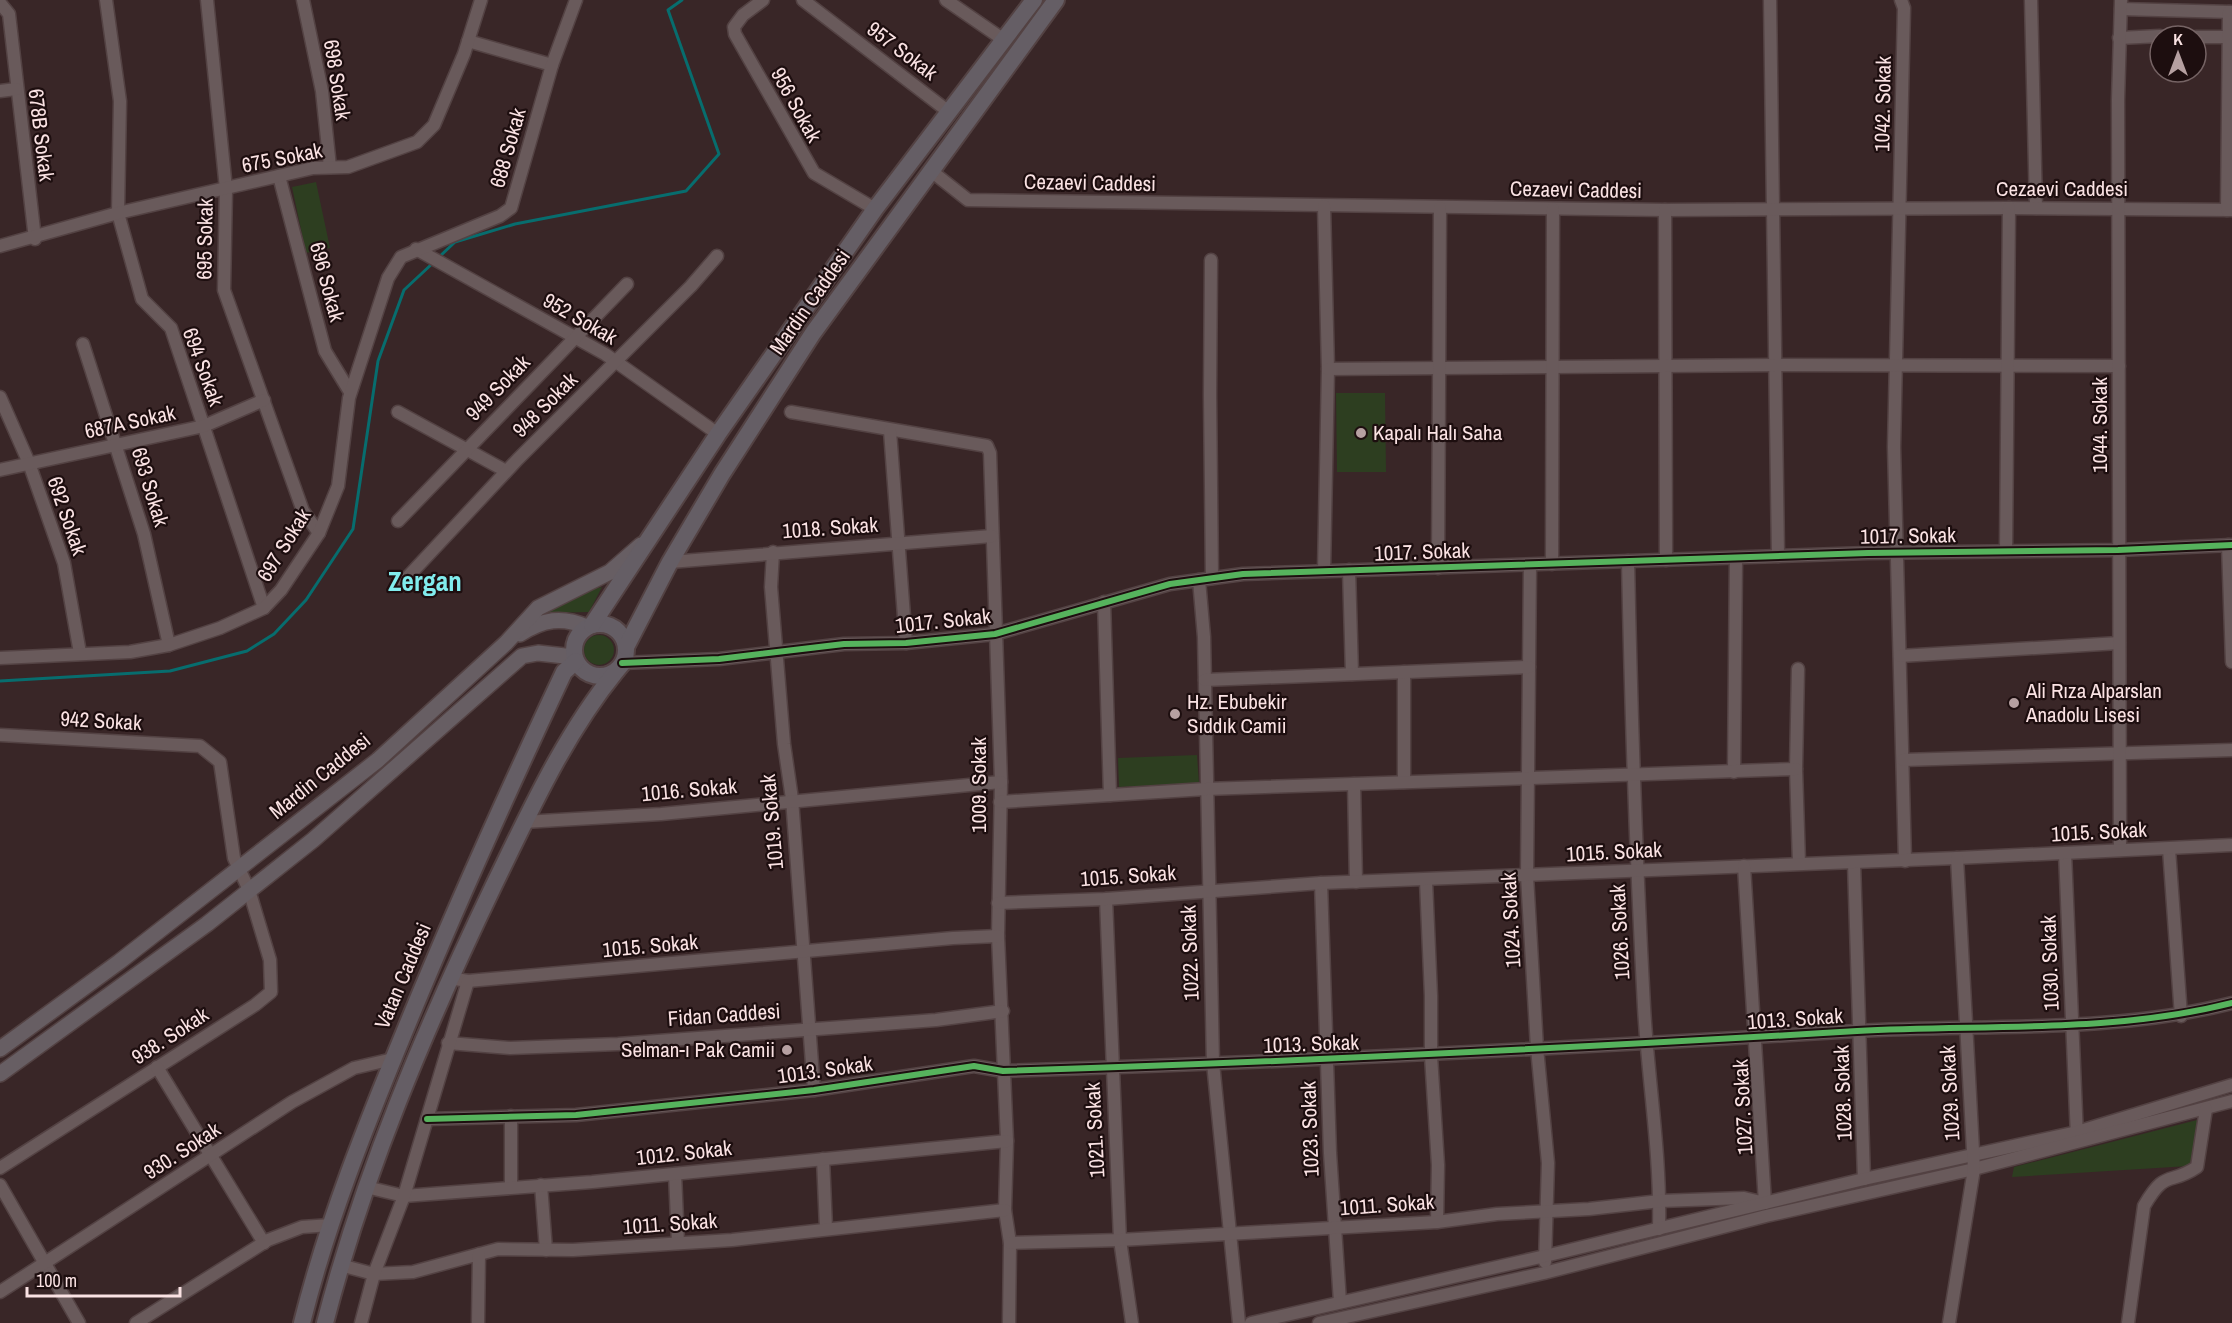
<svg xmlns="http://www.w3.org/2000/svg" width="2232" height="1323" viewBox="0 0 2232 1323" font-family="'Archivo Narrow',sans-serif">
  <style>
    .green { fill: #2d3e20 }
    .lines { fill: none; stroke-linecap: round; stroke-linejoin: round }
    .stream { stroke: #076d6e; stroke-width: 3 }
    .minor-casing { stroke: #534243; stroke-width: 15 }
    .major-casing { stroke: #534243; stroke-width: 18 }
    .highway-casing { stroke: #534243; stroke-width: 20 }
    .minor { stroke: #695a5b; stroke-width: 12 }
    .major { stroke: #675e63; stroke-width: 15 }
    .highway { stroke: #655e65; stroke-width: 16 }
    .cycleway-casing { stroke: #1d0e0f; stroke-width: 10 }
    .cycleway { stroke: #56b35d; stroke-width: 6 }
    .poi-dot { fill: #b6a0a1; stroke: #1d0e0f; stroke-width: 2 }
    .labels { text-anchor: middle; stroke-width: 4.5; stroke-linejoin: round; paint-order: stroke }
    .street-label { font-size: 21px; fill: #fae2e3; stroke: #1d0e0f }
    .poi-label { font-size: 21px; fill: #fae2e3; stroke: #1d0e0f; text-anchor: start }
    .district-label { font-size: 27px; font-weight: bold; fill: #81eced; stroke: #1d0e0f }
  </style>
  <rect width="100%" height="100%" fill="#392627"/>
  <g class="green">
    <polygon points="316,182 330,248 306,253 292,187"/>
    <polygon points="1336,393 1385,393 1386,472 1337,472"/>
    <polygon points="602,587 589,612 546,613 581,592"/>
    <circle cx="599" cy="650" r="15"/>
    <polygon points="1197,755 1199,783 1119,787 1118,758"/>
    <polygon points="2197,1120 2203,1125 2189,1166 2012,1177 2014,1167"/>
  </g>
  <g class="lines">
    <g class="stream">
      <polyline points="439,257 455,242 515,224 686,191 719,154 668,10 682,0"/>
      <polyline points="0,681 170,671 247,651 274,634 306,600 353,529 378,361 404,290 434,262"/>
    </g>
    <defs>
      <g id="minor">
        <polyline points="106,0 120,101 118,213 142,299 171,328 264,608"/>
        <polyline points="207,0 226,189 224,290 303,511 319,533"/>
        <polyline points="303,0 322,91 330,167"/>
        <polyline points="763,0 743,15 734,27 735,34 814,173 875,209"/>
        <polyline points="803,0 949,112"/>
        <polyline points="946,0 1004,40"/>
        <polyline points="1770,0 1778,556"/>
        <polyline points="1901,0 1904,8 1894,447 1905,861"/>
        <polyline points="2031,0 2036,208"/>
        <polyline points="0,3 9,14 35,239"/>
        <polyline points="2121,9 2232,12"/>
        <polyline points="2196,37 2232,37"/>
        <polyline points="2119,38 2160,36"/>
        <polyline points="468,41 552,65"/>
        <polyline points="0,91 16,89"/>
        <polyline points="930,170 968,200 1665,210 2009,208 2232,210"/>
        <polyline points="279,176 325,351 350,392"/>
        <polyline points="1324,206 1328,369 1324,571"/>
        <polyline points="1665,210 1666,560"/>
        <polyline points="2227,210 2229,12"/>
        <polyline points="0,246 118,213 313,168 348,167 417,142 434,125 464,54 481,0"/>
        <polyline points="416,249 605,354 718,434"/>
        <polyline points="1211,260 1210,395 1212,578"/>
        <polyline points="83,344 144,534 169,645"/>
        <polyline points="1328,369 1775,365 2119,366"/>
        <polyline points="0,397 29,463 64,563 80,653"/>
        <polyline points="398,412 506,471"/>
        <polyline points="791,412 987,446 990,453 1001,782 998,936 1007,1141 1005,1210 1010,1243 1009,1323"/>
        <polyline points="890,431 906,643"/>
        <polyline points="0,470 204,426 264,400"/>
        <polyline points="398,521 627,284"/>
        <polyline points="2228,545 2232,662"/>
        <polyline points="2006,551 2009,208"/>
        <polyline points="773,552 771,587 784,744 792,799 814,1090"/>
        <path d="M1628,561C1631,710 1636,858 1644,1007C1648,1080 1661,1155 1659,1229"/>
        <polyline points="670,562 992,536"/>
        <polyline points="1552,564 1553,209"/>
        <polyline points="1530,565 1527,876 1537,1048 1548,1163 1545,1262"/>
        <polyline points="1438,568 1440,208"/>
        <polyline points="1349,570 1352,674"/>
        <polyline points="1199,580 1204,637 1213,1063 1239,1323"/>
        <polyline points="402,583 518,459 691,286 717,256"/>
        <polyline points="1104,602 1110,795"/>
        <polyline points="1900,656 2119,643"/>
        <polyline points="0,658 130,652 169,645 220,628 264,608 281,590 319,533 338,486 349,398 388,278 401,257 500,216 511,208 552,65 576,0"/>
        <polyline points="622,663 719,659 844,644 906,643 995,634 1170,584 1243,574 1868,553 2118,550 2232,545"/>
        <polyline points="1798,669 1796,769 1799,863"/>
        <polyline points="1404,672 1404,782"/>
        <polyline points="1205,680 1529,667"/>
        <polyline points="0,735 200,746 220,762 234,858 249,890 270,960 271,992 255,1005 0,1168"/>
        <polyline points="1903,760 2232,750"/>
        <polyline points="1734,772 1736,558"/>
        <polyline points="1354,784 1356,882"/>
        <polyline points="1000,802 1206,789 1796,769"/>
        <polyline points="524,822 661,814 1001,782"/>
        <polyline points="2169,849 2181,1016"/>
        <polyline points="2120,850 2118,100 2121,0"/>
        <polyline points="2065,853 2077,1137"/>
        <polyline points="1854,863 1864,1179"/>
        <polyline points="1426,881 1431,996 1431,1056 1438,1165 1437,1222"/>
        <polyline points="1321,883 1330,1153 1340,1302"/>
        <polyline points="1106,899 1120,1240 1132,1323"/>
        <polyline points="998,903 1106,899 1321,883 1957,858 2232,845"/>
        <polyline points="449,978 468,981 953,938 998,936"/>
        <polyline points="448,1043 510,1048 618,1044 936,1020 1003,1011"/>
        <polyline points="157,1067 264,1243"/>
        <polyline points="511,1116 511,1187"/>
        <path d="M427,1119L576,1115L814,1090L974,1066L1003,1071C1288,1062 1572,1048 1857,1031C1981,1024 2110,1034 2232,1003"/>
        <polyline points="823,1159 826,1228"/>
        <polyline points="675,1174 678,1243"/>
        <polyline points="0,1185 79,1323"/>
        <polyline points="541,1185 546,1250"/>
        <polyline points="366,1187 404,1196 592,1182 1007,1141"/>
        <polyline points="1010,1243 1120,1240 1437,1222 1497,1214 1589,1209 1660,1201 1744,1198 1765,1203 1744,866"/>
        <polyline points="340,1265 374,1274 413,1272 498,1249 573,1250 732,1240 1005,1210"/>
        <polyline points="0,1292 292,1102 354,1068 393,1059"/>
        <polyline points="136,1323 268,1240 302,1227 331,1225"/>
        <polyline points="361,1323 374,1274 404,1196 468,981"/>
        <polyline points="478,1323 479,1254"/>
        <polyline points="1251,1323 1545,1256 1864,1179 2077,1132 2232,1085"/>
        <polyline points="1319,1323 1544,1273 1766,1216 1974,1169 2232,1101"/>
        <polyline points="1949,1323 1974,1169 1957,858"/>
        <path d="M2128,1323L2144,1206C2166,1168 2169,1186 2197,1167L2206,1109"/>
      </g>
      <g id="major">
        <path d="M520,634C543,619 562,616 587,627"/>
        <polyline points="0,1049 119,962 378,760 506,643 538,608 610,572 641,545"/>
        <polyline points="0,1074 207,924 313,840 522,656 538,653 574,657"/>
      </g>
      <g id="highway">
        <circle cx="600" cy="650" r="26"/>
        <polyline points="592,625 718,434 875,209 1034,0"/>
        <polyline points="626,647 670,562 722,474 813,333 1056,0"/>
        <path d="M302,1323C327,1222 366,1125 406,1028C455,908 509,789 564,672L576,661"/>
        <path d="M325,1323C364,1172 426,1027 493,887C530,811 564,735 617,670"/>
      </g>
    </defs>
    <use href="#minor" class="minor-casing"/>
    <use href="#major" class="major-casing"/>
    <use href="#highway" class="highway-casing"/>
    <use href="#minor" class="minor"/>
    <use href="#major" class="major"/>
    <use href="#highway" class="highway"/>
    <defs>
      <g id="cycleway">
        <polyline points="622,663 719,659 844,644 906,643 995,634 1170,584 1243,574 1868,553 2118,550 2232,545"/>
        <path d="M427,1119L576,1115L814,1090L974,1066L1003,1071C1288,1062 1572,1048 1857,1031C1981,1024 2110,1034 2232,1003"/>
      </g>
    </defs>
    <use href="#cycleway" class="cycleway-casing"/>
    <use href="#cycleway" class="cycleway"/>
  </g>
  <g class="poi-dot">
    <circle cx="1361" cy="433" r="6"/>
    <circle cx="2014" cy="703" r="6"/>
    <circle cx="1175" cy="714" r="6"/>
    <circle cx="787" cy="1050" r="6"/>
  </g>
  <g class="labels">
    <g class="street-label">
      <text transform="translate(902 51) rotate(37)" y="7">957 Sokak</text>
      <text transform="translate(337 80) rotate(81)" y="7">698 Sokak</text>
      <text transform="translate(1883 104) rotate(-89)" y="7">1042. Sokak</text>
      <text transform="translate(796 105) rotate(61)" y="7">956 Sokak</text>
      <text transform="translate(41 135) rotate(83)" y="7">678B Sokak</text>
      <text transform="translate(508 148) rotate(-74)" y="7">688 Sokak</text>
      <text transform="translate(282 158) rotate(-11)" y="7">675 Sokak</text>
      <text transform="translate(1090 183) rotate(1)" y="7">Cezaevi Caddesi</text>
      <text x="2062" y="196">Cezaevi Caddesi</text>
      <text transform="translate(1576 190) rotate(1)" y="7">Cezaevi Caddesi</text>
      <text transform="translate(205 239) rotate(-89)" y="7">695 Sokak</text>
      <text transform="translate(327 282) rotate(75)" y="7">696 Sokak</text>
      <text transform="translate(810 302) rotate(-55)" y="7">Mardin Caddesi</text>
      <text transform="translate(580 319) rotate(30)" y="7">952 Sokak</text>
      <text transform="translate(203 367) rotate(70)" y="7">694 Sokak</text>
      <text transform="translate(498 388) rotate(-46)" y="7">949 Sokak</text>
      <text transform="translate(545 405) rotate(-45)" y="7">948 Sokak</text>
      <text transform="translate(130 422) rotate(-12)" y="7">687A Sokak</text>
      <text transform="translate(2100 425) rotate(-90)" y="7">1044. Sokak</text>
      <text transform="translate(150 487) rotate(73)" y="7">693 Sokak</text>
      <text transform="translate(67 516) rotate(71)" y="7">692 Sokak</text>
      <text transform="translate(830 528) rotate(-4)" y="7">1018. Sokak</text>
      <text transform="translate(1908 536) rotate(-1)" y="7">1017. Sokak</text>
      <text transform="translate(284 545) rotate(-58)" y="7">697 Sokak</text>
      <text transform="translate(1422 552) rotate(-2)" y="7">1017. Sokak</text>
      <text transform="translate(943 621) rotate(-6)" y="7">1017. Sokak</text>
      <text transform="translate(101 721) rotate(3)" y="7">942 Sokak</text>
      <text transform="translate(320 776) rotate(-39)" y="7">Mardin Caddesi</text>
      <text transform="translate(979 785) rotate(-90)" y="7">1009. Sokak</text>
      <text transform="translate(689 790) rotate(-5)" y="7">1016. Sokak</text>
      <text transform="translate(772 822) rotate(-95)" y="7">1019. Sokak</text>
      <text transform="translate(2099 832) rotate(-3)" y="7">1015. Sokak</text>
      <text transform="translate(1614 852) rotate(-3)" y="7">1015. Sokak</text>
      <text transform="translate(1128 876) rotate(-4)" y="7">1015. Sokak</text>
      <text transform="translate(1511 920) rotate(-93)" y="7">1024. Sokak</text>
      <text transform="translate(1620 932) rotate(-93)" y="7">1026. Sokak</text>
      <text transform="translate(650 946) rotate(-5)" y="7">1015. Sokak</text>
      <text transform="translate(1190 953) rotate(-92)" y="7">1022. Sokak</text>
      <text transform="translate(2050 963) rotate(-92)" y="7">1030. Sokak</text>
      <text transform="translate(403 976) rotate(-67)" y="7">Vatan Caddesi</text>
      <text transform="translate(724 1015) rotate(-4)" y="7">Fidan Caddesi</text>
      <text transform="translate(1795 1019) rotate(-4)" y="7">1013. Sokak</text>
      <text transform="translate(170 1036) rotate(-33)" y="7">938. Sokak</text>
      <text transform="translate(1311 1044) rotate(-2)" y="7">1013. Sokak</text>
      <text transform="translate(825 1070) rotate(-8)" y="7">1013. Sokak</text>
      <text transform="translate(1843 1093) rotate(-92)" y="7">1028. Sokak</text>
      <text transform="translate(1950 1093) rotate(-93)" y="7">1029. Sokak</text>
      <text transform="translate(1743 1107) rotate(-93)" y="7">1027. Sokak</text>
      <text transform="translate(1310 1129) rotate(-92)" y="7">1023. Sokak</text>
      <text transform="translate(1095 1130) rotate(-93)" y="7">1021. Sokak</text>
      <text transform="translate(182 1151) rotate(-33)" y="7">930. Sokak</text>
      <text transform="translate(684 1153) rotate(-6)" y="7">1012. Sokak</text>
      <text transform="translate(1387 1205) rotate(-4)" y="7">1011. Sokak</text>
      <text transform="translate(670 1224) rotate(-4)" y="7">1011. Sokak</text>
    </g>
    <g class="poi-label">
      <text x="1373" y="440">Kapalı Halı Saha</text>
      <text x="2026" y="698">Ali Rıza Alparslan<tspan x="2026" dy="24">Anadolu Lisesi</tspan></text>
      <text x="1187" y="709">Hz. Ebubekir<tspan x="1187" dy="24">Sıddık Camii</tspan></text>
      <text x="775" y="1057" text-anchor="end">Selman-ı Pak Camii</text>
    </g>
    <g class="district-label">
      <text x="425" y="591">Zergan</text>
    </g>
  </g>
  <g transform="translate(2178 54)"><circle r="28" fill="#1d0e0f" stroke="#756364" stroke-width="1.5"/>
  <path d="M0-4.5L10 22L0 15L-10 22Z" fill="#b6a0a1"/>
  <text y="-9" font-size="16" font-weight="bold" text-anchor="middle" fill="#fae2e3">K</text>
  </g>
  <path d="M27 1287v9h153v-9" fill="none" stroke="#fae2e3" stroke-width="3"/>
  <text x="36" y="1287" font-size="18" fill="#fae2e3" stroke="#1d0e0f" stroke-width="4.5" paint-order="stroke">100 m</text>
</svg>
